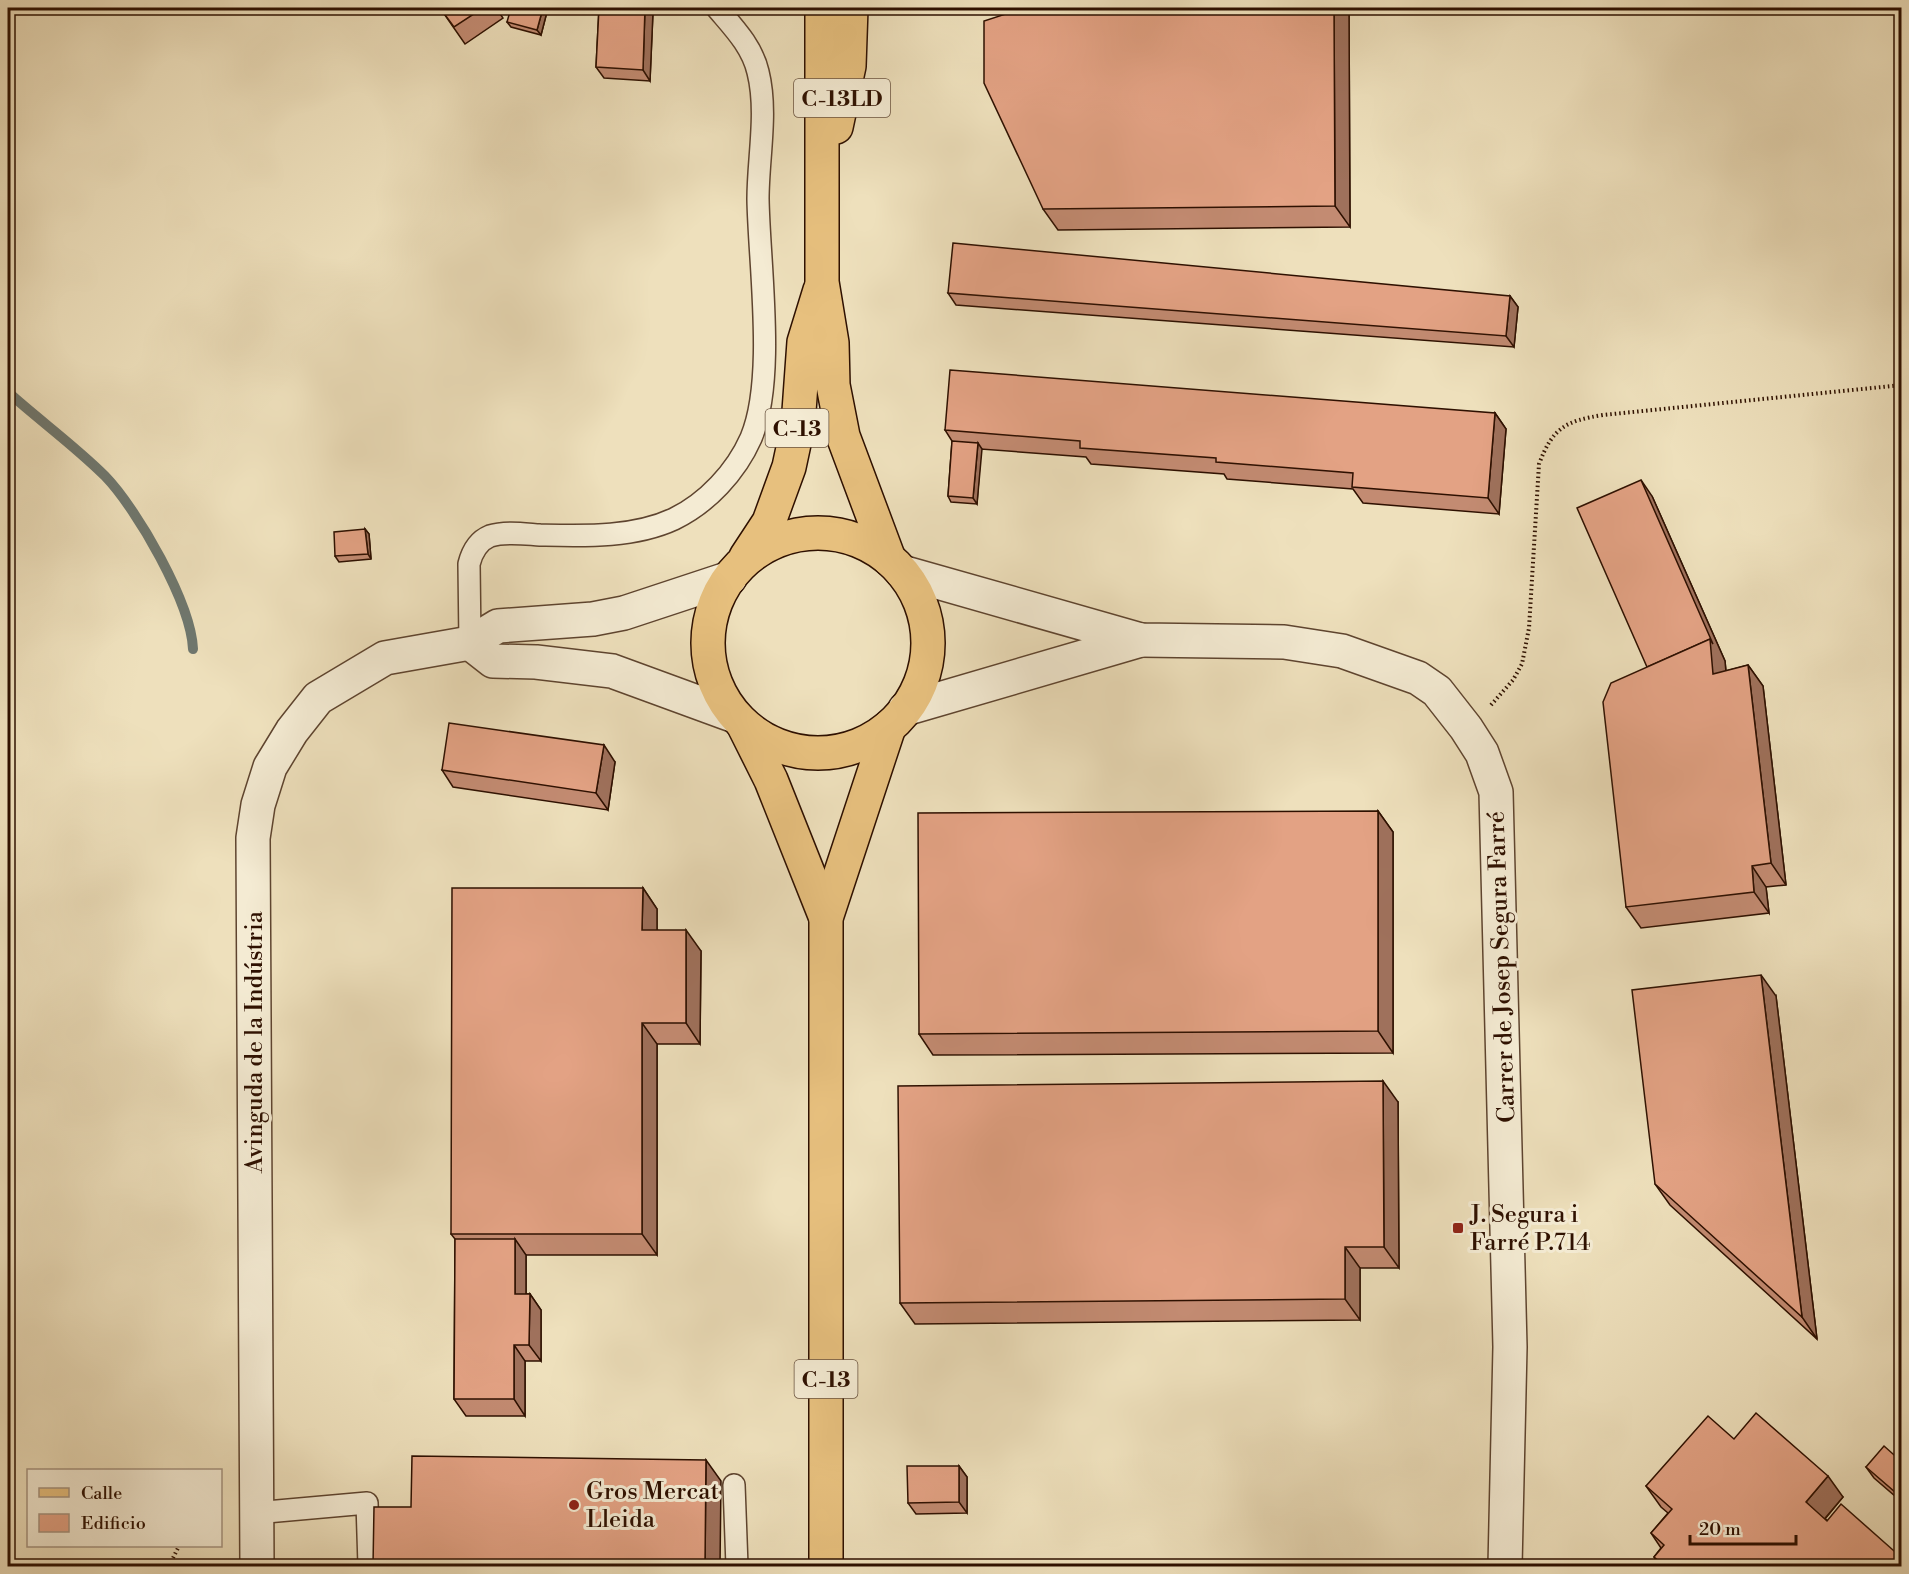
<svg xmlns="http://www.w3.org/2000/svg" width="1909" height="1574" viewBox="0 0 1909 1574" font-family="'Libre Bodoni',serif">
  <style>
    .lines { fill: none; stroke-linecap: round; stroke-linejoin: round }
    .stream { stroke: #6f776e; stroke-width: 10 }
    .lane-casing { stroke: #5e442f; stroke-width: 24 }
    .street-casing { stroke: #5e442f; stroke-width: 36 }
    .primary-casing { stroke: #2e1000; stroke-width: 36 }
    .path { stroke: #2e1000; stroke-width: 4; stroke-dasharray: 1.5 3; stroke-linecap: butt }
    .lane { stroke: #f4ebd3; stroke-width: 21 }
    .street { stroke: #f4ebd3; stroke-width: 33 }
    .primary { stroke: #e7c07e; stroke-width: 33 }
    .wall { fill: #c38b72; stroke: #2e1000; stroke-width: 1.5 }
    .shaded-wall { fill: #9f715c; stroke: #2e1000; stroke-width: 1.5 }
    .building { fill: #e3a284; stroke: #2e1000; stroke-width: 1.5 }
    .poi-dot { fill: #8f2418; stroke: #f4ebd3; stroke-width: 2 }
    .labels { text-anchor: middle; stroke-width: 6; stroke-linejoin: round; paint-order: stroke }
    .shield { fill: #f4ebd3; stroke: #69523f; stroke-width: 1.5 }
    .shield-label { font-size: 22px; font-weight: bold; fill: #2e1000 }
    .street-label { font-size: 24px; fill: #2e1000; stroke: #f4ebd3 }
    .poi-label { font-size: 24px; fill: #2e1000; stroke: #f4ebd3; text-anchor: start }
  </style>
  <rect width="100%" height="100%" fill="#eee0bc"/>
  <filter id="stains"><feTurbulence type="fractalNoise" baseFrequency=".00333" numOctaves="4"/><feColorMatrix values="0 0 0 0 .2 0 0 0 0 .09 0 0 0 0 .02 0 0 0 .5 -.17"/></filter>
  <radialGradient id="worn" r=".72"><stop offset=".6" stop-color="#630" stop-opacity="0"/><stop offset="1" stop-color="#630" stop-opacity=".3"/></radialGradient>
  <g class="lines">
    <path class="stream" d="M8,392C39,420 75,446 105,476C137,509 191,603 193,649"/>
    <defs>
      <g id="lane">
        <path d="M470,643L469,564C472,552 478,541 490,536C505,531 525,534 540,535C584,536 633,538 674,519C707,503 736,472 751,438C776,379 759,264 758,199C758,158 768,112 758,72C752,46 733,27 717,8"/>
        <polyline points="734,1485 737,1566"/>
        <polyline points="255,1513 367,1503 369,1566"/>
      </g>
      <g id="street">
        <polyline points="902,572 1141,640 1284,642 1342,651 1418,678 1437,691 1466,728 1482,753 1496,792 1510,1347 1505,1566"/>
        <polyline points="470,643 493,661 536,662 612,671 735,716"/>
        <polyline points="905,709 1141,640"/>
        <polyline points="257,1566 253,838 258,805 270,767 292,731 318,698 385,658 470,643 498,626 593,619 624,613 730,578"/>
      </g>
      <g id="primary">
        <polyline points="822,8 822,282 832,343 833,385 843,436 889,559"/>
        <polyline points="836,127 849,66 851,8"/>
        <circle cx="818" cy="643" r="110"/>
        <polyline points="746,557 769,522 789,467 798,425 804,342 820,290"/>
        <polyline points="743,724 771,780 826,918"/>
        <polyline points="826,1566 826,918 889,727"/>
      </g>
    </defs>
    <use href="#lane" class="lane-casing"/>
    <use href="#street" class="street-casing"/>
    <use href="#primary" class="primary-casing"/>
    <g class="path">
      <path d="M1491,705L1513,680L1522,664L1529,628L1539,464C1553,427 1566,421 1603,415L1902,385"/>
      <polyline points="169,1566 179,1546"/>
    </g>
    <use href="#lane" class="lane"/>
    <use href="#street" class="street"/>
    <use href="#primary" class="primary"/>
  </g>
  <g class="wall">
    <polygon points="440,8 496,8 503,18 465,44"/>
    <polygon points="548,8 541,35 511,27 507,22"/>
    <polygon points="599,8 650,8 653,12 650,81 604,78 596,67"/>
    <polygon points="1024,8 1349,8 1350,227 1058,230 1043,209"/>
    <polygon points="948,293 1510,296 1518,307 1514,347 956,305"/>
    <polygon points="1495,413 1506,429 1499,514 1363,503 1353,489 1227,479 1224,474 1091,464 1086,457 981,449 977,504 951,502 948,496 952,441 945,430"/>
    <polygon points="1652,496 1725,661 1726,671 1748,665 1763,686 1786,885 1766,887 1769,913 1641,928 1626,907 1647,667"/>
    <polygon points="365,529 369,534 371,559 339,562 335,556"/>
    <polygon points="615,762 608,810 453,787 442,770"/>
    <polygon points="1378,811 1393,832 1393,1053 933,1055 919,1034"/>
    <polygon points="643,888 657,909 657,930 701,951 700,1044 657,1044 657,1255 526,1255 526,1294 530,1294 541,1310 541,1361 525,1361 525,1416 466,1416 454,1399 455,1239 451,1234"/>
    <polygon points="1776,996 1817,1339 1670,1205 1655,1184"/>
    <polygon points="1398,1102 1399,1268 1360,1268 1360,1320 915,1324 900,1303"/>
    <polygon points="1734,1439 1843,1497 1825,1519 1902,1566 1660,1566 1654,1557 1661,1548 1651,1533 1668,1513 1661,1507 1646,1486"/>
    <polygon points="1902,1462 1902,1502 1874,1478 1866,1467"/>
    <polygon points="959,1466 967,1477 967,1513 916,1514 908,1503"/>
  </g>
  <g class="shaded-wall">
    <polygon points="543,8 548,8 541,35 537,30"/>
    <polygon points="645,8 650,8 653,12 650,81 643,70"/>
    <polygon points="1334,8 1349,8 1350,227 1335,206"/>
    <polygon points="1510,296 1518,307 1514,347 1506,336"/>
    <polygon points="1495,413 1506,429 1499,514 1488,498"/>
    <polygon points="978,443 982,449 977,504 973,498"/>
    <polygon points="1641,480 1652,496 1725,661 1728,695 1713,674"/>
    <polygon points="365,529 369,534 371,559 368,554"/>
    <polygon points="1748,665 1763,686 1786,885 1771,863"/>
    <polygon points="604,745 615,762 608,810 596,793"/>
    <polygon points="1378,811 1393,832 1393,1053 1378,1031"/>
    <polygon points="1752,866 1766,887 1769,913 1754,892"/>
    <polygon points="643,888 657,909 657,951 642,930"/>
    <polygon points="686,930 701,951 700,1044 686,1023"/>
    <polygon points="1761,975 1776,996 1817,1339 1802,1317"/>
    <polygon points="642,1023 657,1044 657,1255 642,1234"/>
    <polygon points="1383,1081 1398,1102 1399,1268 1384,1247"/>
    <polygon points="515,1239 526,1255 526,1310 515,1294"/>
    <polygon points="1345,1247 1360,1268 1360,1320 1345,1299"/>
    <polygon points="530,1294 541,1310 541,1361 529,1345"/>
    <polygon points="514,1345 525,1361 525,1416 514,1399"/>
    <polygon points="706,1460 721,1481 720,1566 705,1566"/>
    <polygon points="959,1466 967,1477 967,1513 959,1502"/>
    <polygon points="1828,1476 1843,1497 1821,1523 1806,1502"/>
  </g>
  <g class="building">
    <polygon points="440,8 483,8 454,27"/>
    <polygon points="511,8 543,8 537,30 507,22"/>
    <polygon points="599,8 645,8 643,70 596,67"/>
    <polygon points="1024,8 1334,8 1335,206 1043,209 984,83 984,21"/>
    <polygon points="953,243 1510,296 1506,336 948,293"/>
    <polygon points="950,370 1495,413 1488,498 1352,487 1353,473 1216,462 1216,458 1080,448 1080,441 945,430"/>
    <polygon points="952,441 978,443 973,498 948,496"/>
    <polygon points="1641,480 1713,644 1710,639 1647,667 1577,508"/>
    <polygon points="365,529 368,554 335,556 334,532"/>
    <polygon points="1710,639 1713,674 1748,665 1771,863 1752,866 1754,892 1626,907 1603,702 1611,683"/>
    <polygon points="449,723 604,745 596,793 442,770"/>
    <polygon points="1378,811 1378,1031 919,1034 918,813"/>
    <polygon points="452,888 643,888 642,930 686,930 686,1023 642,1023 642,1234 451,1234"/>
    <polygon points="1761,975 1802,1317 1655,1184 1632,990"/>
    <polygon points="1383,1081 1384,1247 1345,1247 1345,1299 900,1303 898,1086"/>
    <polygon points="455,1239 515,1239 515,1294 530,1294 529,1345 514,1345 514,1399 454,1399"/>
    <polygon points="1756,1413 1828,1476 1806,1502 1827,1521 1841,1504 1902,1558 1902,1566 1665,1566 1654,1557 1664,1545 1651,1533 1672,1509 1646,1486 1708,1416 1734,1439"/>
    <polygon points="1884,1446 1902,1462 1902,1498 1866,1467"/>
    <polygon points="412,1456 706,1460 705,1566 373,1566 374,1507 411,1507"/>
    <polygon points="907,1466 959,1466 959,1502 908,1503"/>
  </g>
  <g class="poi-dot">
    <rect x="1452" y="1222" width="12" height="12" rx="3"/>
    <circle cx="574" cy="1505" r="6"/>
  </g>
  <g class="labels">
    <g class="shield">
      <rect x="794" y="79" width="96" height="38" rx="4.5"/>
      <rect x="765.5" y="409" width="63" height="38" rx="4.5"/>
      <rect x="794.5" y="1360" width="63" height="38" rx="4.5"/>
    </g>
    <g class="shield-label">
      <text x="842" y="106">C-13LD</text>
      <text x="797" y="436">C-13</text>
      <text x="826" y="1387">C-13</text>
    </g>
    <g class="street-label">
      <text transform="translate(1501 967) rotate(-92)" y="8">Carrer de Josep Segura Farré</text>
      <text transform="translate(254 1042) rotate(-90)" y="8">Avinguda de la Indústria</text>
    </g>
    <g class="poi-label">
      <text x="1470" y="1222">J. Segura i<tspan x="1470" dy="28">Farré P.714</tspan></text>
      <text x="586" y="1499">Gros Mercat<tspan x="586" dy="28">Lleida</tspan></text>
    </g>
  </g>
  <rect width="1909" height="1574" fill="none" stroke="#eee0bc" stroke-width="30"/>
  <rect x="9" y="9" width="1891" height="1556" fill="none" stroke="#2e1000" stroke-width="3"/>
  <rect x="15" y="15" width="1879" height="1544" fill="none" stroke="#2e1000" stroke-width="1.5"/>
  <rect x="27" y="1469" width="195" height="78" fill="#f4ebd3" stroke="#a5937f" stroke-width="1.5"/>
  <rect x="39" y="1488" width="30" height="9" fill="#e7c07e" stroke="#a5937f" stroke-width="1.5"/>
  <text x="81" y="1499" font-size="18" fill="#2e1000">Calle</text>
  <rect x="39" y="1514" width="30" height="18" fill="#e3a284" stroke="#a5937f" stroke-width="1.5"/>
  <text x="81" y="1529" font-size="18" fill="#2e1000">Edificio</text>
  <path d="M1690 1535v9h106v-9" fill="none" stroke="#2e1000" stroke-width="3"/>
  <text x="1699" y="1535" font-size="18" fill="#2e1000" stroke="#f4ebd3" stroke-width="4.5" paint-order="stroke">20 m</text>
  <rect width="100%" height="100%" filter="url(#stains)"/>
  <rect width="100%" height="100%" fill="url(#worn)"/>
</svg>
